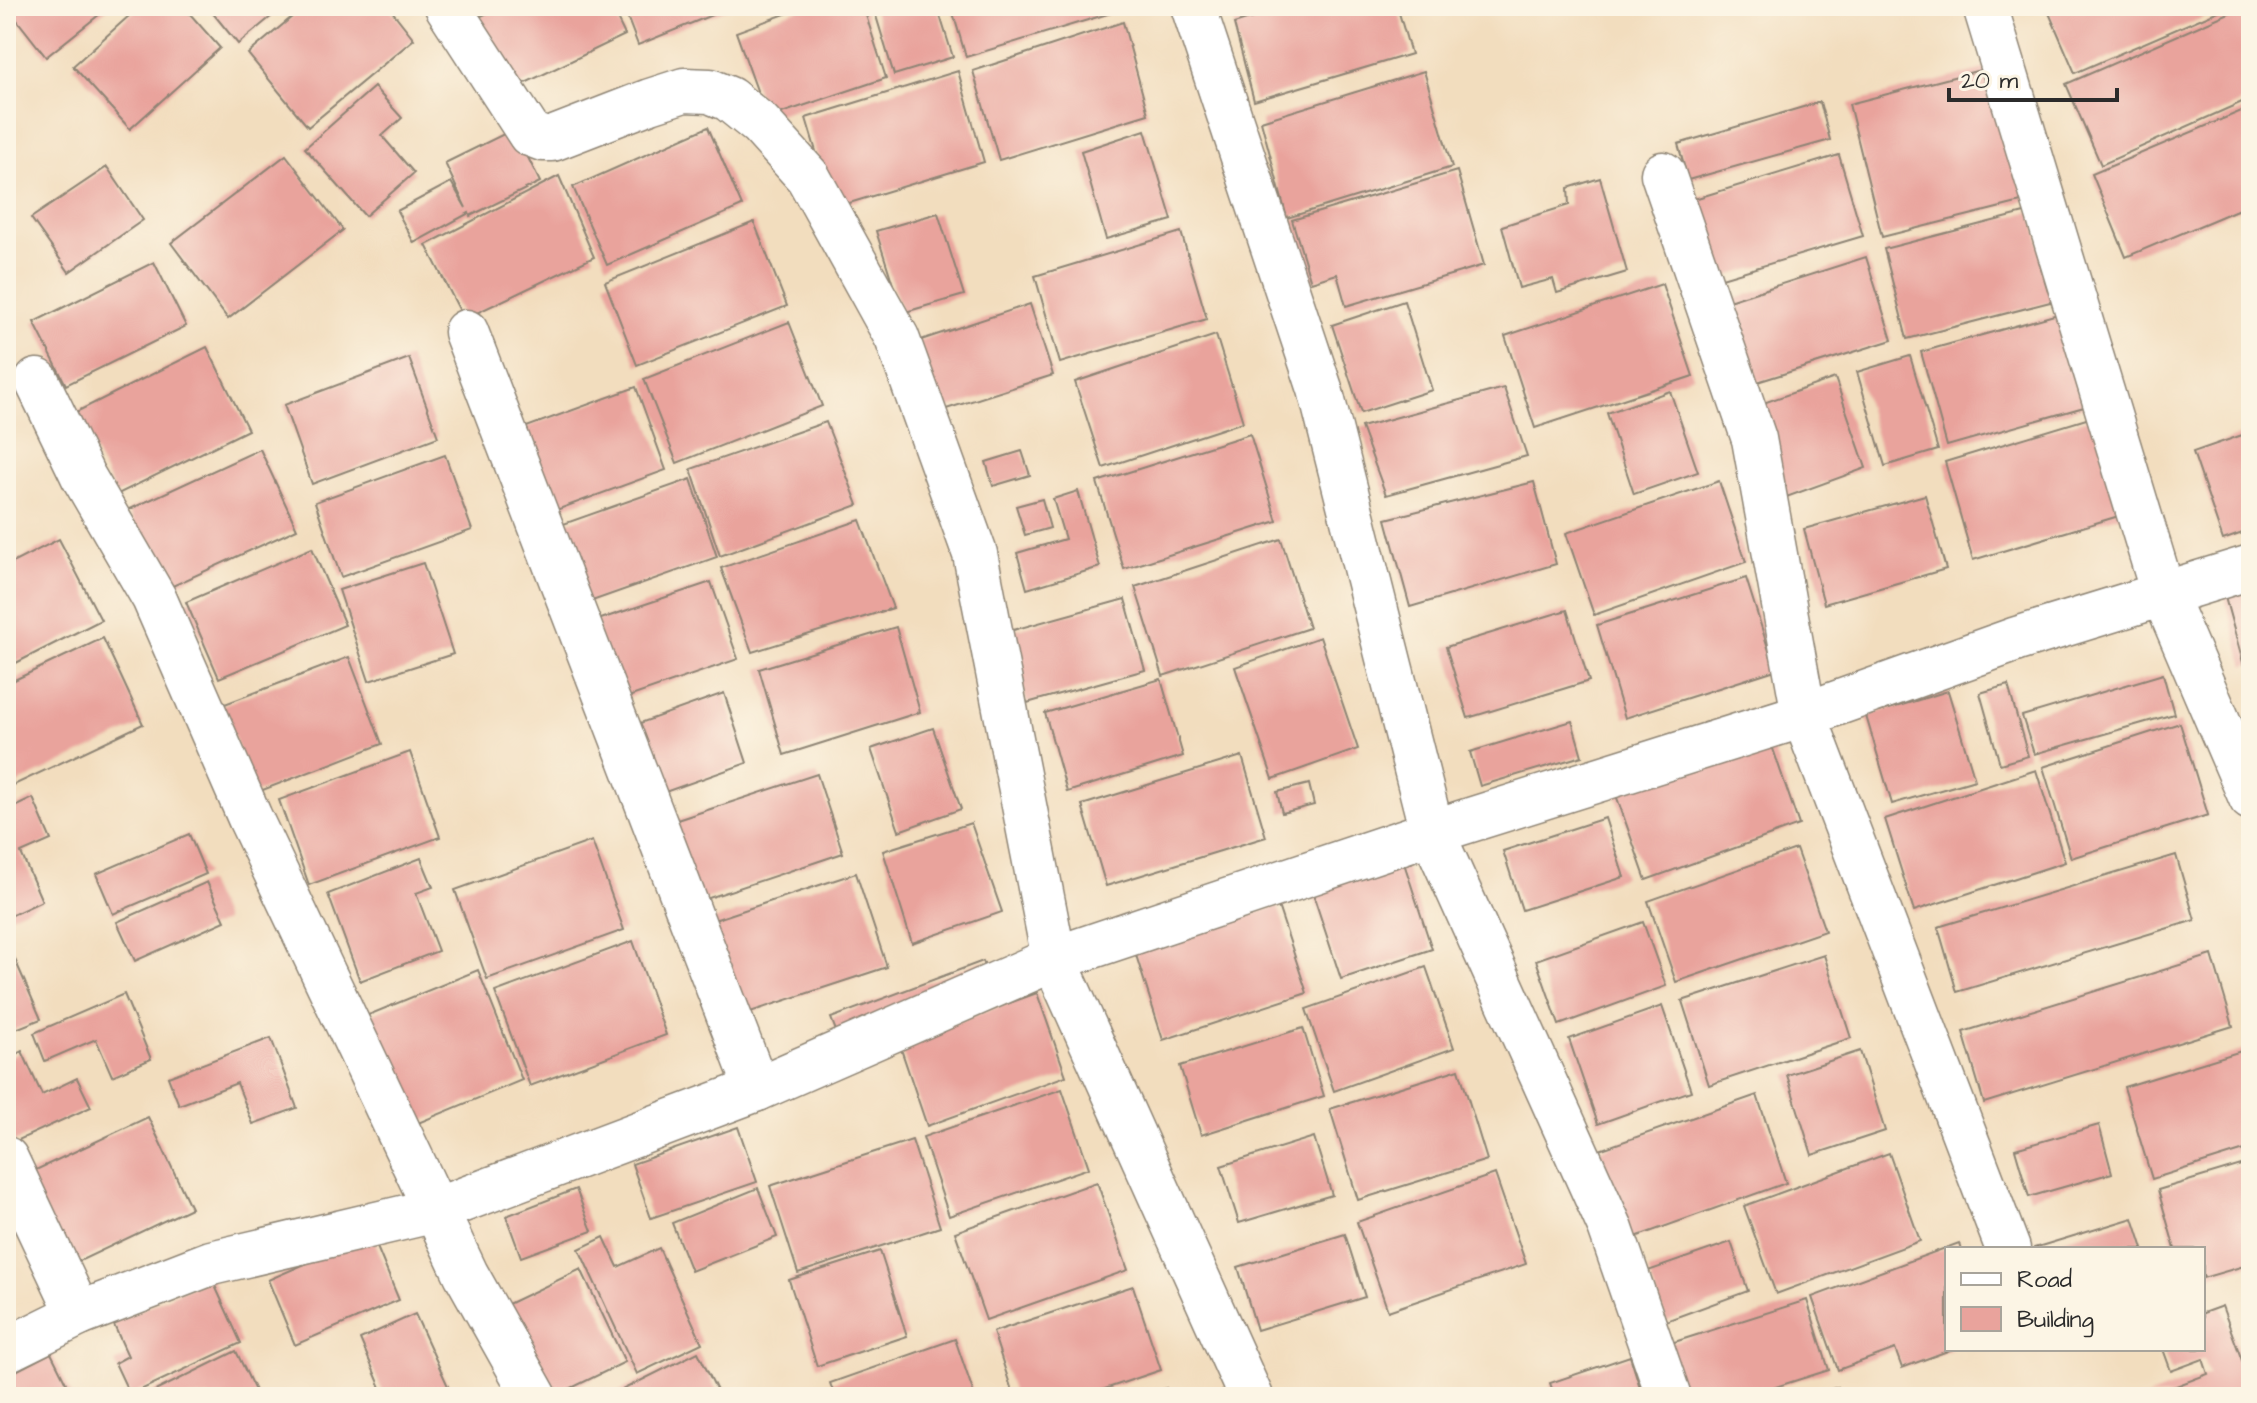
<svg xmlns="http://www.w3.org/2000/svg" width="2257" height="1403" viewBox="0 0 2257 1403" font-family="'Architects Daughter',sans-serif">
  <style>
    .building { fill: #e9a39c }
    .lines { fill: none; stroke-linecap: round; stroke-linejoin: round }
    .street-casing { stroke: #8e8474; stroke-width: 47 }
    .street { stroke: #fff; stroke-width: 44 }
  </style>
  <rect width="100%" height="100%" fill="#fcf5e5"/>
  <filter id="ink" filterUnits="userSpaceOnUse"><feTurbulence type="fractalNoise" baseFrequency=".0125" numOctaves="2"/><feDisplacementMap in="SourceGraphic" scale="16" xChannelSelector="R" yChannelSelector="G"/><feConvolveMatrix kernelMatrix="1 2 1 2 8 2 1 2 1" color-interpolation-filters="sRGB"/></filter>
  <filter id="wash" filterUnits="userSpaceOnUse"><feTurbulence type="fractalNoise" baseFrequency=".006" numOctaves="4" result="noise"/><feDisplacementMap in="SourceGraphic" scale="32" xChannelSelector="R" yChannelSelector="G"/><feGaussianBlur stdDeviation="1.8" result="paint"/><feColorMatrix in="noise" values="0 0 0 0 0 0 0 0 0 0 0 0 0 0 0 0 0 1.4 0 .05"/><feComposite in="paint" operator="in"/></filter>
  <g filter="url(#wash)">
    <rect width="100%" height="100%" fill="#f2ddbe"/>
    <g id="blocks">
      <g class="building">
        <polygon points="6,6 110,6 46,57"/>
        <polygon points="140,6 183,6 220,48 130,129 73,66"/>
        <polygon points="207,6 284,6 238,44"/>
        <polygon points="305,6 388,6 414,39 308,127 248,54"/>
        <polygon points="502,6 611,6 625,35 513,89 479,17"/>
        <polygon points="623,6 734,6 638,45"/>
        <polygon points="807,6 863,6 886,78 767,118 736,32"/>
        <polygon points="873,6 937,6 953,57 894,75"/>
        <polygon points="951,6 1123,6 1124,9 966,57"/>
        <polygon points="1289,6 1397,6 1411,54 1254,101 1234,24"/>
        <polygon points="2046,6 2230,6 2075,73"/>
        <polygon points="2245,6 2251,6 2251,98 2101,165 2066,84"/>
        <polygon points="1123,22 1148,114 999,160 973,71"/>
        <polygon points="1992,67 2025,201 1882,237 1849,104"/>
        <polygon points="958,71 984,162 833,208 806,118"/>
        <polygon points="1424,71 1452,167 1287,218 1261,121"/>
        <polygon points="374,87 402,118 382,136 414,173 365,216 305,148"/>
        <polygon points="1820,102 1830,140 1688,180 1678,144"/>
        <polygon points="2251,107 2251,204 2126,257 2092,174"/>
        <polygon points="708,127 742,206 607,265 573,187"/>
        <polygon points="514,129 540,182 470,216 469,213 414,243 397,211 451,182 466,208 445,163"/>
        <polygon points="1145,130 1172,220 1106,239 1081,151"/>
        <polygon points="286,155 343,230 228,319 171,243"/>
        <polygon points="1839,155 1863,236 1705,283 1681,203"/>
        <polygon points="107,167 143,220 69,272 31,218"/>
        <polygon points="1457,171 1484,265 1346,306 1337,274 1311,282 1292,220"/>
        <polygon points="559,176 594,257 464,319 426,245"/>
        <polygon points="1600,178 1627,272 1557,293 1553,279 1519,288 1502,226 1569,205 1568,188"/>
        <polygon points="2032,211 2054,301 1907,339 1884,249"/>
        <polygon points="938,213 964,295 902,313 876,231"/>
        <polygon points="754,222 787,306 637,365 605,282"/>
        <polygon points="1181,232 1207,319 1060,363 1035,276"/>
        <polygon points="1866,257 1892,340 1738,388 1713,306"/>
        <polygon points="154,262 186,326 66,385 34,322"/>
        <polygon points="1662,284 1693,376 1535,428 1505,336"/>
        <polygon points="1404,301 1432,390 1361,413 1332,325"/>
        <polygon points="1030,304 1053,375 940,411 918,341"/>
        <polygon points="2058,314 2084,407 1947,446 1921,352"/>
        <polygon points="789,322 822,406 677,463 644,379"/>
        <polygon points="1216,335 1243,422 1103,468 1075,382"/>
        <polygon points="207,347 248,430 116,495 76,412"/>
        <polygon points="1910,356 1938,450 1885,466 1857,372"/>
        <polygon points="409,358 438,437 312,484 284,405"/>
        <polygon points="1835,378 1866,468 1781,499 1749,408"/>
        <polygon points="636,387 666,470 540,516 510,433"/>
        <polygon points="1504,388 1527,456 1386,495 1361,427"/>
        <polygon points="1670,391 1698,472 1634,494 1607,413"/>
        <polygon points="2093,417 2122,515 1973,560 1945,462"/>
        <polygon points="826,422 858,505 720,556 691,469"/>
        <polygon points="2251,432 2251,530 2223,540 2193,452"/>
        <polygon points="1250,434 1277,521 1124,569 1097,482"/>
        <polygon points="260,449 297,529 164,590 128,510"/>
        <polygon points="1022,451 1030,475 993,486 986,462"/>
        <polygon points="445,455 472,530 341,577 315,502"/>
        <polygon points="691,479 717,557 578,606 552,528"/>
        <polygon points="1719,481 1746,562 1594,615 1566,533"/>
        <polygon points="1534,482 1556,564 1410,607 1386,519"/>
        <polygon points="1078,491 1100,567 1027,589 1017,553 1065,539 1053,499"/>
        <polygon points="1925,495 1946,569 1824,604 1804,529"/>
        <polygon points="1042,499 1050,528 1025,535 1016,506"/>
        <polygon points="860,520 893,608 752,652 721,568"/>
        <polygon points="59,539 101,620 6,668 6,566"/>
        <polygon points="1281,539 1309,628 1163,676 1135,587"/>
        <polygon points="312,548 345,625 219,678 186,602"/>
        <polygon points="423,563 453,654 369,681 339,590"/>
        <polygon points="1746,578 1775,670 1625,718 1597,625"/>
        <polygon points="711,582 738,659 617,701 595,621"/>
        <polygon points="2251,582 2251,664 2244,666 2223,590"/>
        <polygon points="1125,599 1145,670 1027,703 1006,632"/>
        <polygon points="1567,610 1589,681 1468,718 1446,647"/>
        <polygon points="896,627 920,712 784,755 759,669"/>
        <polygon points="1320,637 1358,749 1273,779 1235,667"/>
        <polygon points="103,638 143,724 14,785 6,769 6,684"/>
        <polygon points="349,657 382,744 255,793 222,705"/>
        <polygon points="2163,674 2174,714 2034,754 2022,716"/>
        <polygon points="1161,679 1183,756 1067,792 1045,713"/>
        <polygon points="2008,685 2028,756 2000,764 1980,693"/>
        <polygon points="1948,691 1975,780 1892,804 1866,716"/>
        <polygon points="724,693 747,763 651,797 626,728"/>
        <polygon points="1572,721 1582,756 1480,786 1470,752"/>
        <polygon points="2180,723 2208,815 2071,858 2043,767"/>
        <polygon points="933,728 961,809 899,831 871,749"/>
        <polygon points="1769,737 1799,825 1646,880 1615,792"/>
        <polygon points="410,752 440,837 309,885 279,800"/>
        <polygon points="1242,756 1266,837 1106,886 1082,805"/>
        <polygon points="2036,770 2065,862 1914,911 1885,819"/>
        <polygon points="817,774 843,853 694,903 668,823"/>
        <polygon points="1309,784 1314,805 1282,813 1277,792"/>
        <polygon points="33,798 51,840 21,853 42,901 6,918 6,811"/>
        <polygon points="1605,818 1624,877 1522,910 1503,851"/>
        <polygon points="971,823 1002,912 912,943 883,851"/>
        <polygon points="189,834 206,874 113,914 96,874"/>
        <polygon points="592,841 624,930 487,979 455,890"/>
        <polygon points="1796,849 1825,931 1676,982 1648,901"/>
        <polygon points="2176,855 2195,920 1957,992 1938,927"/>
        <polygon points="421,858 433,887 416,893 438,951 360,981 328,894"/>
        <polygon points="1403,860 1432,949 1341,979 1312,891"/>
        <polygon points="856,873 887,967 738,1016 708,922"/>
        <polygon points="207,882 225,921 135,961 117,922"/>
        <polygon points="1278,906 1307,993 1163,1040 1135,952"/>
        <polygon points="1643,922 1666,986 1559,1025 1536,960"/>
        <polygon points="6,939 41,1019 6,1033"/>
        <polygon points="633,941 666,1035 530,1086 495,992"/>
        <polygon points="1824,955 1851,1038 1709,1085 1682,1001"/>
        <polygon points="2212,955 2233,1026 1984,1103 1963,1032"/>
        <polygon points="983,961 992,984 840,1041 831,1018"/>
        <polygon points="1426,967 1454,1048 1334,1091 1306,1009"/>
        <polygon points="478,970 522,1080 406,1128 361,1018"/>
        <polygon points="1037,993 1066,1076 927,1126 899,1043"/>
        <polygon points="124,994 151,1059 112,1076 96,1039 45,1061 34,1033"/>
        <polygon points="1662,1006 1691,1091 1598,1124 1569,1039"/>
        <polygon points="1303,1028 1324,1096 1201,1135 1180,1066"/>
        <polygon points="271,1038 297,1108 253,1124 237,1083 179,1105 168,1077"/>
        <polygon points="2251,1048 2251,1148 2152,1179 2124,1087"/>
        <polygon points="22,1051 42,1095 77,1078 91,1107 12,1143 6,1129 6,1059"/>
        <polygon points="1860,1051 1885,1131 1812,1155 1787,1075"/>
        <polygon points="1459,1069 1487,1160 1358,1200 1330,1109"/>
        <polygon points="1062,1089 1089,1168 949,1216 923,1137"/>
        <polygon points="1757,1095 1786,1183 1630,1239 1599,1150"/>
        <polygon points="148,1117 191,1208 65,1268 23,1176"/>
        <polygon points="2099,1125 2112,1173 2029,1197 2015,1149"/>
        <polygon points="738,1127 757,1182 651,1218 632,1164"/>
        <polygon points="1314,1137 1332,1195 1239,1223 1221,1166"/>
        <polygon points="912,1140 940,1227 798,1273 770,1186"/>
        <polygon points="1889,1153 1920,1241 1776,1294 1744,1206"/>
        <polygon points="2251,1162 2251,1264 2203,1278 2203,1249 2175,1249 2158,1190"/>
        <polygon points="1495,1174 1526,1264 1388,1311 1357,1222"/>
        <polygon points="1097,1182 1128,1270 986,1320 955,1232"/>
        <polygon points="758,1188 777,1237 691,1271 672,1223"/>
        <polygon points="576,1189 592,1231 521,1257 506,1216"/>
        <polygon points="2133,1218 2143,1249 2034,1249 2034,1248"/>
        <polygon points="1345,1234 1365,1297 1257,1330 1238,1267"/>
        <polygon points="372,1235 399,1300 295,1345 268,1280"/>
        <polygon points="604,1237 618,1267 659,1248 702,1343 637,1374 579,1249"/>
        <polygon points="1731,1242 1748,1291 1666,1321 1648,1271"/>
        <polygon points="1959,1243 1961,1249 1947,1249 1947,1349 1953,1349 1902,1368 1895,1349 1838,1370 1812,1297"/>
        <polygon points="880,1251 907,1336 817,1366 789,1280"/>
        <polygon points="581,1269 625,1362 553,1397 508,1304"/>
        <polygon points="211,1277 241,1343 130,1395 115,1363 128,1356 113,1323"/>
        <polygon points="1133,1286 1161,1370 1081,1397 1014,1397 993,1332"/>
        <polygon points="1807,1300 1829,1370 1744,1397 1681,1397 1665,1345"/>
        <polygon points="2222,1306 2243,1363 2251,1361 2251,1397 2147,1397 2208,1374 2203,1359 2171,1371 2163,1349 2203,1349 2203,1313"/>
        <polygon points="415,1314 453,1397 385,1397 360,1339"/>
        <polygon points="955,1339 975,1397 835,1397 830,1383"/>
        <polygon points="236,1351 258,1397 143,1397"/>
        <polygon points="698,1352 720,1397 608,1397"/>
        <polygon points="51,1353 73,1397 6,1397 6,1376"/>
        <polygon points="1630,1356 1643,1397 1555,1397 1550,1383"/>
        <polygon points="1838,1387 1841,1397 1807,1397 1807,1396"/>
        <polygon points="1166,1388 1169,1397 1141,1397"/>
      </g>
    </g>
  </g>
  <g filter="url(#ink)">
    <use href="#blocks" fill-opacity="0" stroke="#8e8474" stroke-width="2"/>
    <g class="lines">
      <defs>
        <g id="street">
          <polyline points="447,6 530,134 543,139 552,139 650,101 684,90 710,91 729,99 760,124 808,177 897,338 975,554 1054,959 1251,1397"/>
          <polyline points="1193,6 1320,389 1432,832 1610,1227 1669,1397"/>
          <polyline points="1985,6 2163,593 2251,798"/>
          <polyline points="1663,174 1754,439 1804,715 2008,1249"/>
          <polyline points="466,332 757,1089"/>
          <polyline points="37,381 83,476 154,598 250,818 466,1274 535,1397"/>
          <polyline points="6,1159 79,1314"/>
          <polyline points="6,1350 79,1314 211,1263 436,1210 757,1089 1054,959 1432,832 1804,715 2017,639 2251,567"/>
        </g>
      </defs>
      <use href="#street" class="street-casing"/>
      <use href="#street" class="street"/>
    </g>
  </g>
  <rect width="2257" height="1403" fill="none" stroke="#fcf5e5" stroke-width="32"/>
  <rect x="1945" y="1247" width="260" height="104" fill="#fcf5e5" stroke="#a8a49b" stroke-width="2"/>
  <rect x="1961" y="1273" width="40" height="12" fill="#ffffff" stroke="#a8a49b" stroke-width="2"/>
  <text x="2017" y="1287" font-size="24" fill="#2b2b2b">Road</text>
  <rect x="1961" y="1307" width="40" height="24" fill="#e9a39c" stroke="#a8a49b" stroke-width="2"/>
  <text x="2017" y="1327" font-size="24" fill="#2b2b2b">Building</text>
  <path d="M1949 88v12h168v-12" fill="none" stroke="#2b2b2b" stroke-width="4"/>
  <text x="1961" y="88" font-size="24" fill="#2b2b2b" stroke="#fcf5e5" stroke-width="6" paint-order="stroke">20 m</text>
</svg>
